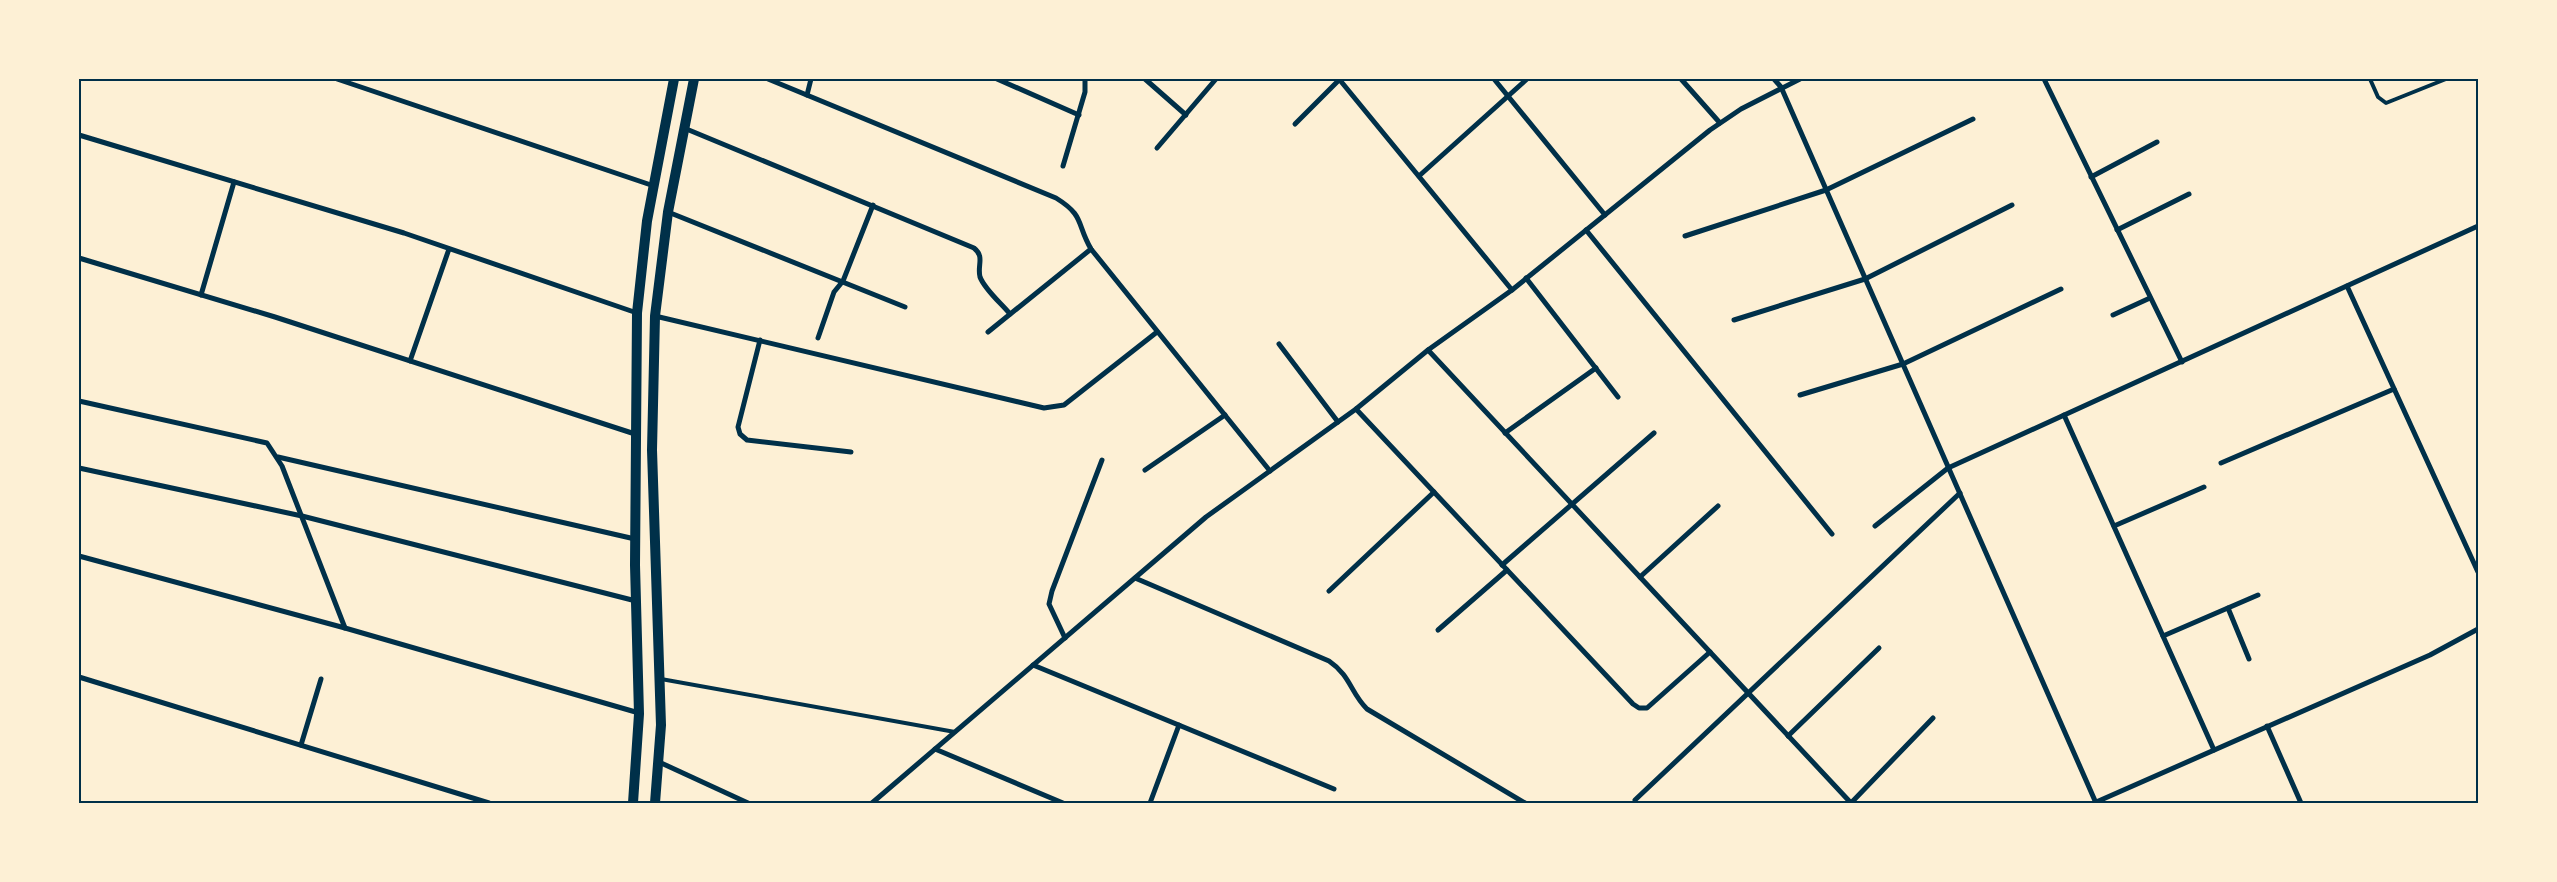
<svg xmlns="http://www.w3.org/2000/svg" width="2557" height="882" viewBox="0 0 2557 882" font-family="Montserrat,sans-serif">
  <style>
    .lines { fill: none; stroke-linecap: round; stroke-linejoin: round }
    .service { stroke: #003049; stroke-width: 4 }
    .minor { stroke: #003049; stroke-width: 5 }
    .secondary { stroke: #003049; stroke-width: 10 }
    .neatline { fill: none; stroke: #003049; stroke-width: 2 }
  </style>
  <rect width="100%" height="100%" fill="#fdf0d5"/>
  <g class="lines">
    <g class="service">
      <polyline points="2370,79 2378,97 2386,103 2446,79"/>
      <polyline points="661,679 955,732"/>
    </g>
    <g class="minor">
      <polyline points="337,79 654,186"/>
      <path d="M768,79L1056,198C1085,216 1076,223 1091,249L1270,471"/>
      <polyline points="997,79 1079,115"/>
      <polyline points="1145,79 1186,115"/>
      <polyline points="1339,79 1512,290"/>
      <polyline points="1494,79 1605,215"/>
      <polyline points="1681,79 1720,123"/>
      <polyline points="1774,79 1781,87 2096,803"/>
      <polyline points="2044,79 2182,362"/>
      <polyline points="807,95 811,79"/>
      <polyline points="1295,124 1340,79"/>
      <path d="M684,128L974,248C985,257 977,265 980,277C985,290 1001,303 1010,314"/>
      <polyline points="79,135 404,233 637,313"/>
      <polyline points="1157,148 1216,79"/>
      <polyline points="1063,166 1085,92 1085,79"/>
      <polyline points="1419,176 1527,79"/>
      <polyline points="2091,177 2157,142"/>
      <polyline points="668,212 905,307"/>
      <polyline points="1586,230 1832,534"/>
      <polyline points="2117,230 2189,194"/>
      <polyline points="1685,236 1826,190 1973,119"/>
      <polyline points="79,258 275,317 635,434"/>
      <polyline points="1526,278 1618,397"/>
      <polyline points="2347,286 2478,572"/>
      <polyline points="201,295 234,182"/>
      <polyline points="2113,315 2150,298"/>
      <polyline points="655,316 1044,408 1064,405 1157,332"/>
      <polyline points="1734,320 1865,279 2012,205"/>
      <polyline points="988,332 1091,249"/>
      <polyline points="818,338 834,292 843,281 873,205"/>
      <polyline points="760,340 738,427 740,434 747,440 851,452"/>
      <polyline points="1279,344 1338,422"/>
      <polyline points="1428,350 1851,803"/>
      <polyline points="410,361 449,249"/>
      <polyline points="1800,395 1903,364 2061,289"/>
      <polyline points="79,401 267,443 282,466 345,628"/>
      <polyline points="1356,409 1633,704 1639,708 1647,708 1710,652"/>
      <polyline points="2064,415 2214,750"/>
      <polyline points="1505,433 1596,368"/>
      <polyline points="278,457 635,539"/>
      <polyline points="2221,463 2394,389"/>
      <polyline points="79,468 302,516 636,601"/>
      <polyline points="1145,470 1225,415"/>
      <polyline points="1875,526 1948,468 2478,226"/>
      <polyline points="2114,526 2204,487"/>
      <polyline points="79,556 345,628 639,713"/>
      <polyline points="1502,565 1654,433"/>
      <polyline points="1640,577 1718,506"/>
      <path d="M1135,578L1329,661C1351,676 1350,692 1367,709L1525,803"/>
      <polyline points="1329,591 1434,492"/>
      <polyline points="2228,608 2249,659"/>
      <polyline points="1438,630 1507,570"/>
      <polyline points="2163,636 2258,595"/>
      <polyline points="1065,638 1049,604 1052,591 1102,460"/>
      <polyline points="1033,665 1334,789"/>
      <polyline points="79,677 489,803"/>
      <polyline points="2267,726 2301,803"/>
      <polyline points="1788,736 1879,648"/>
      <polyline points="301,745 321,679"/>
      <polyline points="935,749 1063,803"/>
      <polyline points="659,762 748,803"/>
      <polyline points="1635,800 1960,493"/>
      <polyline points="872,803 1206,517 1356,409 1428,350 1512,290 1710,130 1741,109 1800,79"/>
      <polyline points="1150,803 1179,725"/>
      <polyline points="1851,803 1933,718"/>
      <polyline points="2094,803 2430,655 2478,629"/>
    </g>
    <g class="secondary">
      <polyline points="633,803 639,714 635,565 637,313 647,221 674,79"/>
      <polyline points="655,803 661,725 652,450 655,316 668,212 694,79"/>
    </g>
  </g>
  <rect width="2557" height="882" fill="none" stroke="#fdf0d5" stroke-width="160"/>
  <rect x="80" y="80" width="2397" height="722" class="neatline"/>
</svg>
